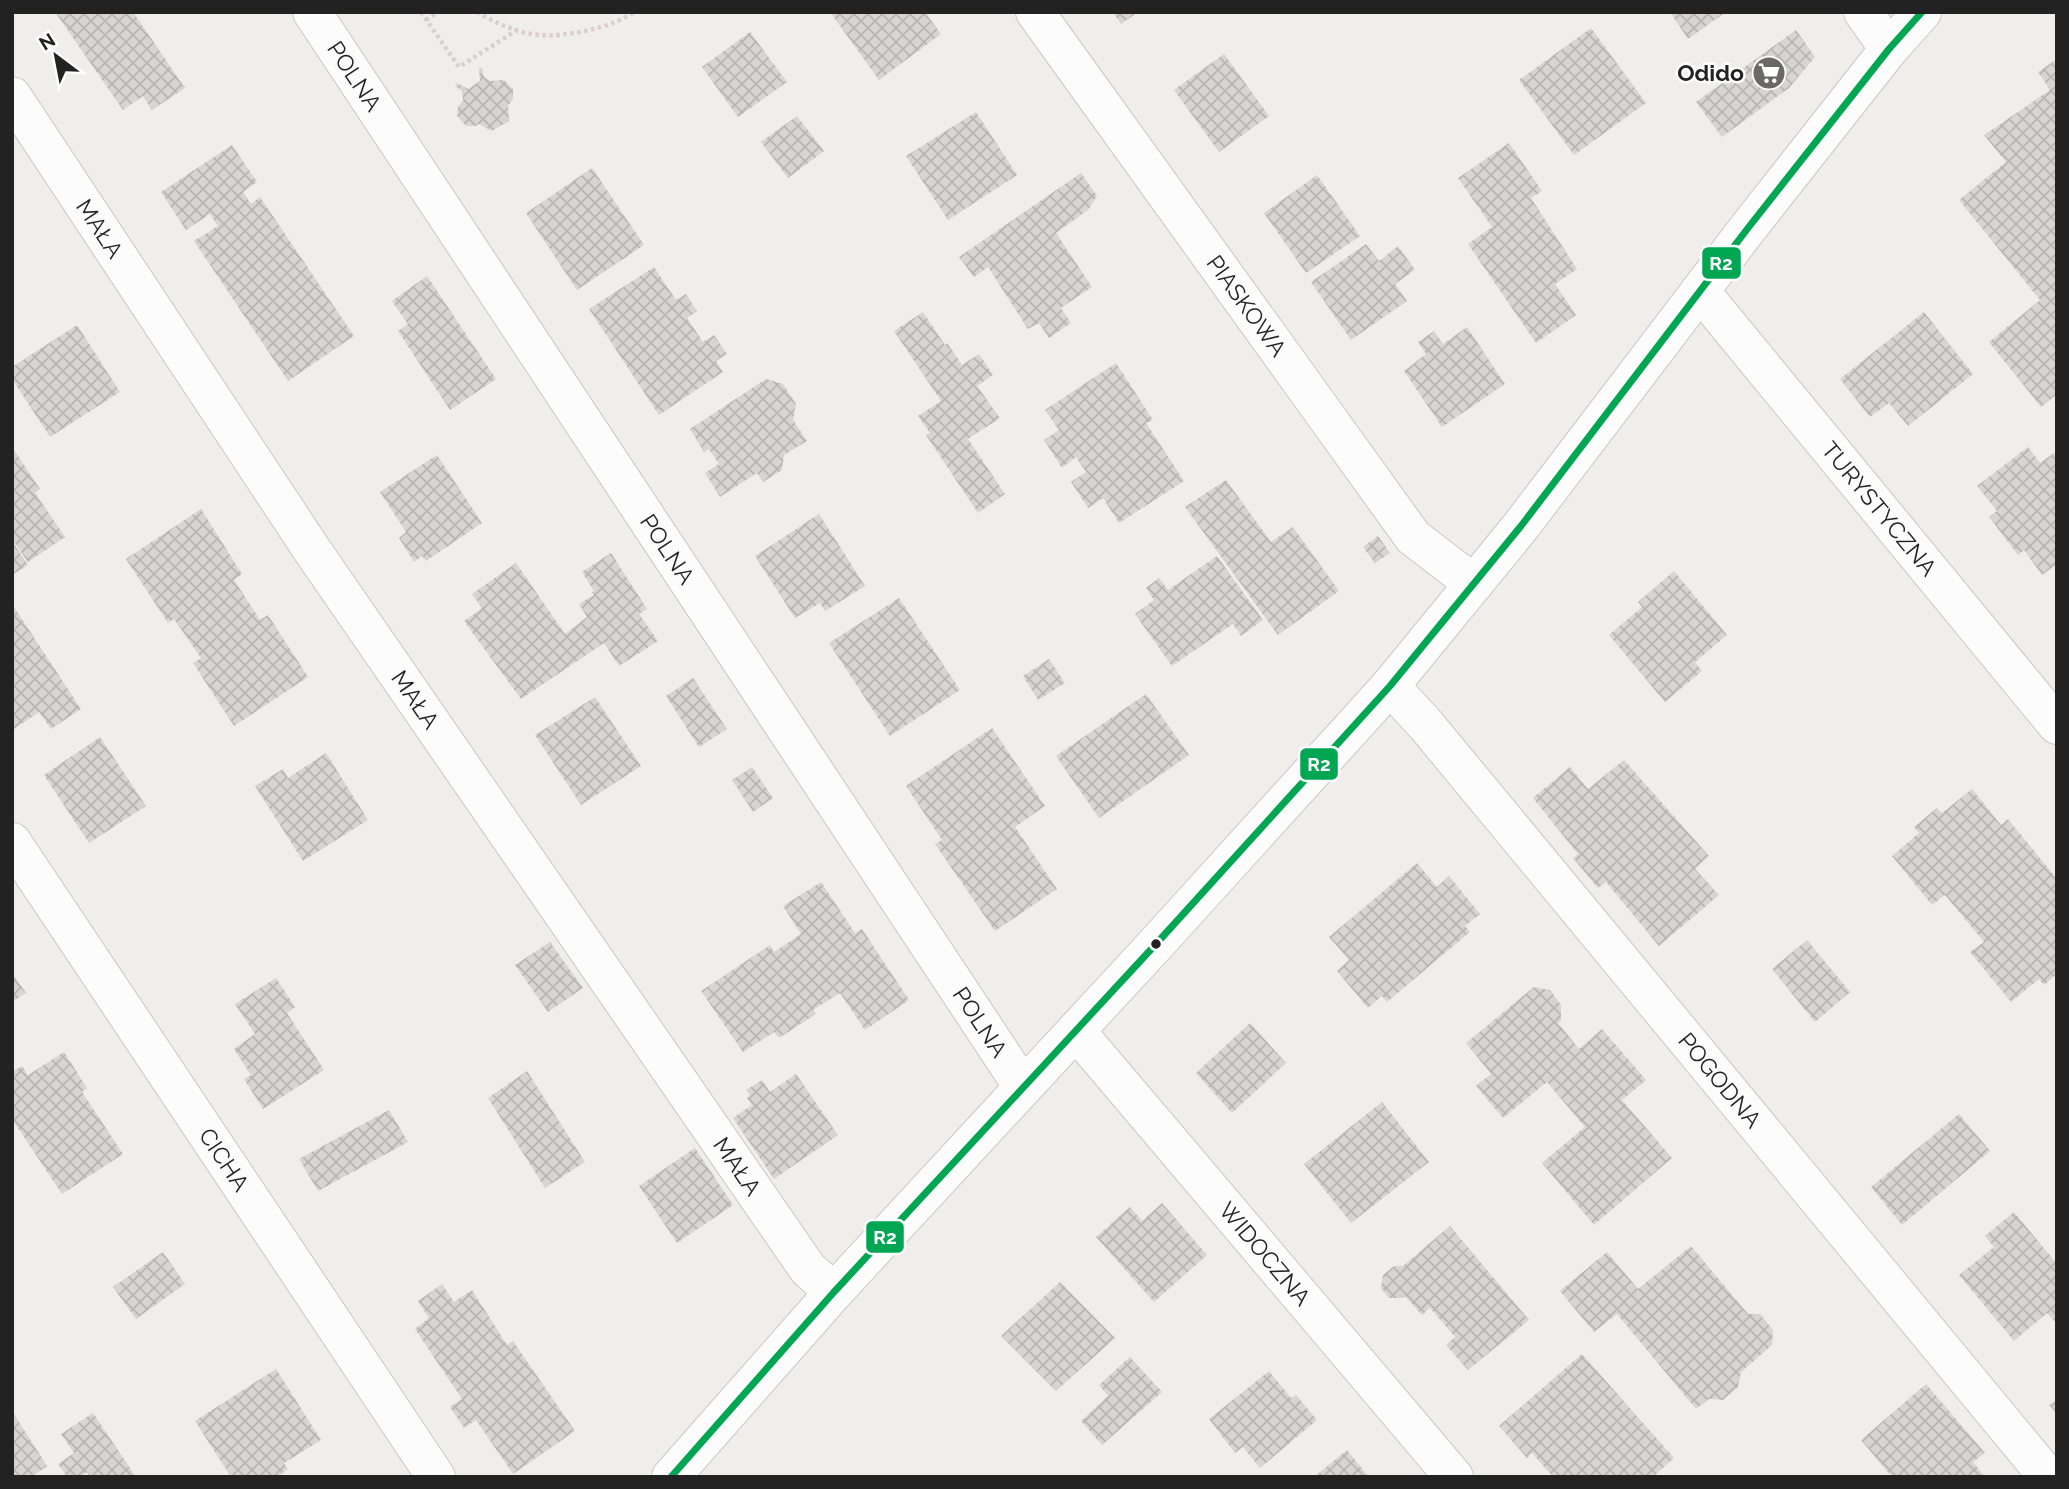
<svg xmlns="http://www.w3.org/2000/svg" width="2069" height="1489" viewBox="0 0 2069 1489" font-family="Raleway,sans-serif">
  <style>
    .building { fill: url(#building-cross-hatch) }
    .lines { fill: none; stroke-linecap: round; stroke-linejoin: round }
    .minor-casing { stroke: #c9c8c7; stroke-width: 40 }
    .path { stroke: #dccecd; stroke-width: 4.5; stroke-dasharray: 3.5 3.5; stroke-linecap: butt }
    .minor { stroke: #fdfcfc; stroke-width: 38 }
    .bus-1-casing { stroke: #fff; stroke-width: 12 }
    .bus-1 { stroke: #00a651; stroke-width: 7 }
    .bus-dot { fill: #222; stroke: #fff; stroke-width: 2.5 }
    .labels { text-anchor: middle; stroke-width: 5; stroke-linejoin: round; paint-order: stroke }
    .poi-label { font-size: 23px; font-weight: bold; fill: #222; stroke: #fff; text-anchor: end }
    .street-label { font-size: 23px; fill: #222; stroke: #fff }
    .line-badge { stroke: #fff; stroke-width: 2.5 }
    .badge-label { font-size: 19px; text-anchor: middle; font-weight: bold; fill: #fff }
  </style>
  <defs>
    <pattern id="building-cross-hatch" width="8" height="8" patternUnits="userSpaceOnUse" patternTransform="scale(1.75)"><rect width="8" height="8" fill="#d7d4d2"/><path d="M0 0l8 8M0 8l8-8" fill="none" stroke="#b8b6b4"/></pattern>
  </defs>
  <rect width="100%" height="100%" fill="#f0eeeb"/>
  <g class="building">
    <polygon points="55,12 133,12 185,88 152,110 143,96 123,110"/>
    <polygon points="830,12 925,12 941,34 879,80"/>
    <polygon points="1113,12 1138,12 1121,24"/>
    <polygon points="1670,12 1726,12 1688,39"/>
    <polygon points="1591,28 1646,103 1574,155 1519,80"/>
    <polygon points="1796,30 1815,57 1789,88 1722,137 1696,102"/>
    <polygon points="750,32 787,82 738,117 702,67"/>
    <polygon points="1224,54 1269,116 1219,152 1174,90"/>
    <polygon points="2057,59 2057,394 2041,407 1989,342 2040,300 1959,200 2006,162 1984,135 2050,90 2038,72"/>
    <polygon points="479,68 482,68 484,77 491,81 504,80 513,89 513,99 508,106 509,121 492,131 479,124 475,126 466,126 457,116 458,107 463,100 462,91 455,86 457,83 468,89 480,81"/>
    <polygon points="976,112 1017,175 948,220 906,156"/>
    <polygon points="797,116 824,151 788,178 761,142"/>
    <polygon points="1509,143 1542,191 1531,198 1577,269 1555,284 1576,315 1536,343 1468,244 1492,227 1458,178"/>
    <polygon points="232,145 257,182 243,192 251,204 260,197 354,336 288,381 194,241 218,226 210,214 186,230 161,192"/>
    <polygon points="592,168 644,245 577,290 526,213"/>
    <polygon points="1081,173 1097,196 1088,210 1056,233 1092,287 1061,308 1071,323 1049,338 1039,323 1028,329 988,267 974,277 959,257"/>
    <polygon points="1317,175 1360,236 1306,273 1264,213"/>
    <polygon points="1366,244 1379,261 1398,246 1415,270 1395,284 1407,301 1351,340 1311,282"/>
    <polygon points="654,267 676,300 686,294 697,311 687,318 703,342 714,335 727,354 716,361 723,372 659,415 589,309"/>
    <polygon points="427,276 496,379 450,410 398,331 408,324 392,301"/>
    <polygon points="923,312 945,345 947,343 962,365 979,354 993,375 977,386 1000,418 968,439 1005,494 978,513 926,435 930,433 918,416 941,401 894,331"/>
    <polygon points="1924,312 1973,374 1908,426 1889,403 1870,417 1840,379"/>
    <polygon points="77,325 120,392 50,437 12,379 12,367"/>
    <polygon points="1467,327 1505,384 1442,427 1404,371 1426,354 1418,342 1434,331 1443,344"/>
    <polygon points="1116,363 1153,420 1146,423 1184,481 1119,523 1103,498 1088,508 1071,482 1086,472 1076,457 1062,468 1044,440 1059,430 1045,410"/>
    <polygon points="766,379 783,384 796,404 793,420 807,441 784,455 782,470 763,482 757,473 720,497 705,473 719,464 709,449 704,452 690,429"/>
    <polygon points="12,447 40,489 35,493 65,537 28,562 12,539"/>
    <polygon points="2028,447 2040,463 2057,451 2057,564 2042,575 2024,550 2018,555 1989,517 1997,511 1977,486"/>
    <polygon points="437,455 482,523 426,561 422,556 414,562 399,538 406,532 380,492"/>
    <polygon points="1226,480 1271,542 1293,527 1339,591 1278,635 1185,507"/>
    <polygon points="201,509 242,574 234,580 260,620 268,615 308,677 234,726 193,663 201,658 174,619 168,623 126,559"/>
    <polygon points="819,514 865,586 825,611 820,603 795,618 755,556"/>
    <polygon points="1378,536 1390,553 1375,563 1363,547"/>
    <polygon points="12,541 28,565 12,575"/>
    <polygon points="611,553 647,609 639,614 658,641 619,666 604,643 521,699 464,621 482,608 472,594 516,563 565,634 587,617 579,604 594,595 592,592 594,591 582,572"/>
    <polygon points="1217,556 1263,620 1241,636 1233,624 1172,666 1135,614 1154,600 1146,588 1159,578 1168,590"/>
    <polygon points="1674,571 1727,635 1695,662 1702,671 1665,702 1609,635 1642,607 1638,602"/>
    <polygon points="899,598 960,690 890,736 829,643"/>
    <polygon points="12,604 81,709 51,729 39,712 14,729 12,727"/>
    <polygon points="1049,659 1065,683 1038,700 1023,676"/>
    <polygon points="693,678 727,729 699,747 666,696"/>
    <polygon points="1146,694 1189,755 1099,818 1056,756"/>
    <polygon points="595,697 641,766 581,805 535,735"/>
    <polygon points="992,728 1045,806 1015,827 1057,889 995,931 935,844 942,840 906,786"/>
    <polygon points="100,737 146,806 89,843 44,775"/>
    <polygon points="326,753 368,820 303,861 255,786 283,769 288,778"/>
    <polygon points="1624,760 1709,856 1695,869 1719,895 1659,946 1606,882 1598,888 1573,858 1578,854 1533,798 1570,767 1588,789"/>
    <polygon points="752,767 773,798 753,812 732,780"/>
    <polygon points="1972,789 2001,825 2008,819 2057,879 2057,974 2044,985 2039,979 2011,1002 1970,952 1984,942 1945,895 1932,905 1892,856 1919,833 1914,827 1937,808 1942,813"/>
    <polygon points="1417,863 1437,887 1449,876 1480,914 1465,926 1470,932 1387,1002 1382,996 1368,1008 1337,971 1349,960 1329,937"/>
    <polygon points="821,882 855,933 862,929 909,1000 865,1030 840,993 813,1010 816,1014 779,1038 774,1032 743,1052 701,991 770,945 774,952 801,934 783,906"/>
    <polygon points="1807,940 1850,992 1815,1022 1772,969"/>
    <polygon points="550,942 583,988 548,1012 515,965"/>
    <polygon points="12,973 26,993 12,1002"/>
    <polygon points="276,978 295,1007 287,1013 324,1070 263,1109 244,1079 251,1075 234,1049 255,1034 235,1004"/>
    <polygon points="1534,987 1550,990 1561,1005 1561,1021 1558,1023 1579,1049 1602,1029 1646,1080 1622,1100 1672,1158 1594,1225 1542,1163 1585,1127 1547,1082 1503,1118 1476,1086 1491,1074 1466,1043"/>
    <polygon points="1250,1023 1286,1063 1232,1113 1196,1073"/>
    <polygon points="64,1052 87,1088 82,1092 123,1154 62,1194 12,1119 12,1072 22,1066 28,1075"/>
    <polygon points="527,1071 585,1162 545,1188 488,1098"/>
    <polygon points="796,1074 838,1135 774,1179 733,1118 752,1105 747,1098 750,1095 746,1090 762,1080 770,1092"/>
    <polygon points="1382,1102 1429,1162 1351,1223 1304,1164"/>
    <polygon points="389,1110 408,1142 318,1191 299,1159"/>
    <polygon points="1959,1114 1990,1151 1902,1225 1871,1187"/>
    <polygon points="695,1148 733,1205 677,1243 639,1186"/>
    <polygon points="1162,1203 1207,1255 1154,1302 1096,1237 1130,1207 1142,1221"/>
    <polygon points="2014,1212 2057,1264 2057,1324 2047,1313 2014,1341 1959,1275 1994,1247 1985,1236"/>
    <polygon points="1450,1226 1529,1320 1468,1370 1446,1345 1455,1337 1430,1308 1422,1315 1405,1296 1403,1298 1389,1298 1381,1288 1383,1275 1394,1266 1403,1266"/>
    <polygon points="1691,1246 1748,1314 1760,1314 1773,1330 1772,1345 1741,1372 1738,1387 1723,1400 1709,1399 1696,1409 1617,1314 1594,1332 1560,1291 1607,1252 1638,1289"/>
    <polygon points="163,1252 185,1284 136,1319 113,1287"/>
    <polygon points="1060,1282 1115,1338 1056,1391 1001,1336"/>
    <polygon points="442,1284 454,1302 472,1290 507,1345 513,1341 575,1431 513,1474 476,1420 464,1428 450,1407 462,1399 415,1329 429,1318 418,1301"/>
    <polygon points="1582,1354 1674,1458 1653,1477 1553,1477 1532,1453 1527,1458 1499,1426"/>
    <polygon points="1130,1357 1162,1392 1102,1445 1081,1421 1108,1396 1099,1385"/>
    <polygon points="276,1369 321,1440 284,1463 288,1469 277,1477 231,1477 195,1421"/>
    <polygon points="1269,1371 1291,1398 1296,1395 1317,1420 1260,1468 1243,1447 1235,1453 1209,1419"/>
    <polygon points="1926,1384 1985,1453 1973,1462 1985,1477 1892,1477 1861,1440"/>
    <polygon points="2057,1399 2057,1414 2049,1405"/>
    <polygon points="12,1411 47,1466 31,1477 12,1477"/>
    <polygon points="93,1413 136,1477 90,1477 87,1472 80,1477 67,1477 58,1464 74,1453 61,1434"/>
    <polygon points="1347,1450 1369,1477 1314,1477"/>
  </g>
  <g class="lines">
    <defs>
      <g id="minor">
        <path id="s1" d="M312,12L1023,1087"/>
        <path id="s2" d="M1035,12L1413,537L1474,584"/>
        <polyline points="1863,12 1889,49"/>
        <path id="s3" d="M12,96L312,550L808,1269L834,1292"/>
        <path id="s4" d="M1700,291L2057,725"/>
        <path id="s5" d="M1390,686L1426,725L2048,1477"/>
        <path id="s6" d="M12,842L436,1477"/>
        <path id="s7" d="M1076,1031L1454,1477"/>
        <polyline points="671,1477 834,1292 1156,944 1390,686 1521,526 1748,228 1889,49 1922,12"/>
      </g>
    </defs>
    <use href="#minor" class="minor-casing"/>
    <g class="path">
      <polyline points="421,12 459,67 517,30"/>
      <path d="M477,12C496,23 517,33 539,35C566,37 612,28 634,12"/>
      <polyline points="426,20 438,12"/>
    </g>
    <use href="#minor" class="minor"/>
    <defs>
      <polyline id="bus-1" points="671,1477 834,1292 1156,944 1390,686 1521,526 1748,228 1889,49 1922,12"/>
    </defs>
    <use href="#bus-1" class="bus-1-casing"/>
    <use href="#bus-1" class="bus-1"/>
  </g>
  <defs>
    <symbol id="supermarket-disc" viewBox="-11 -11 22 22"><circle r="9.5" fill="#6a6968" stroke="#fff"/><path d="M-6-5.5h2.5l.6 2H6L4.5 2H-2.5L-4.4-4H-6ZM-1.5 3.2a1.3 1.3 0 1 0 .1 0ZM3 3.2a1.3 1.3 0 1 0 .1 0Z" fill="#fff"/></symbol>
  </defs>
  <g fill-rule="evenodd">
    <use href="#supermarket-disc" x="1750" y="54" width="38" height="38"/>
  </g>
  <circle class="bus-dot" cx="1156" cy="944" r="6"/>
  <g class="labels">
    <g class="poi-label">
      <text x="1744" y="81">Odido</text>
    </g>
    <g class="street-label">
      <text dy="8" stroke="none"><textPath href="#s1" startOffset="77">POLNA</textPath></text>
      <text dy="8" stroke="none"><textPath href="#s3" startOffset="159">MAŁA</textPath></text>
      <text dy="8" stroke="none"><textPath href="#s2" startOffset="362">PIASKOWA</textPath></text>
      <text dy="8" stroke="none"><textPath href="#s4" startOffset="282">TURYSTYCZNA</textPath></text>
      <text dy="8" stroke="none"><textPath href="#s1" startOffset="644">POLNA</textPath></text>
      <text dy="8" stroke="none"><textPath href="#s3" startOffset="726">MAŁA</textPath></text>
      <text dy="8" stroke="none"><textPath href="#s1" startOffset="1211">POLNA</textPath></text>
      <text dy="8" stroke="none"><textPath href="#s5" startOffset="514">POGODNA</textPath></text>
      <text dy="8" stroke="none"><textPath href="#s6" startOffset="382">CICHA</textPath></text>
      <text dy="8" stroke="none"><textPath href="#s3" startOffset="1293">MAŁA</textPath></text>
      <text dy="8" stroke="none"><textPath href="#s7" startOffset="292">WIDOCZNA</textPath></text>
    </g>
  </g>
  <g class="line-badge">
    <rect x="1701" y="246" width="41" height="34" rx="7" fill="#00a651"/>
    <rect x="1299" y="747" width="40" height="34" rx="7" fill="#00a651"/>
    <rect x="865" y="1220" width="40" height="34" rx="7" fill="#00a651"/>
  </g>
  <g class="badge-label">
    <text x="1721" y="270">R2</text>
    <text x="1319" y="771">R2</text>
    <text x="885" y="1244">R2</text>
  </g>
  <rect width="2069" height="1489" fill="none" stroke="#222222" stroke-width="28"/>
  <g transform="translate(56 56) rotate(328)" stroke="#ffffff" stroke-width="5" paint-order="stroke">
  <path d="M0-5L12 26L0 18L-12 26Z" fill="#222222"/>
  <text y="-10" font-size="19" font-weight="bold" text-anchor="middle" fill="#222222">N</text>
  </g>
</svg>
